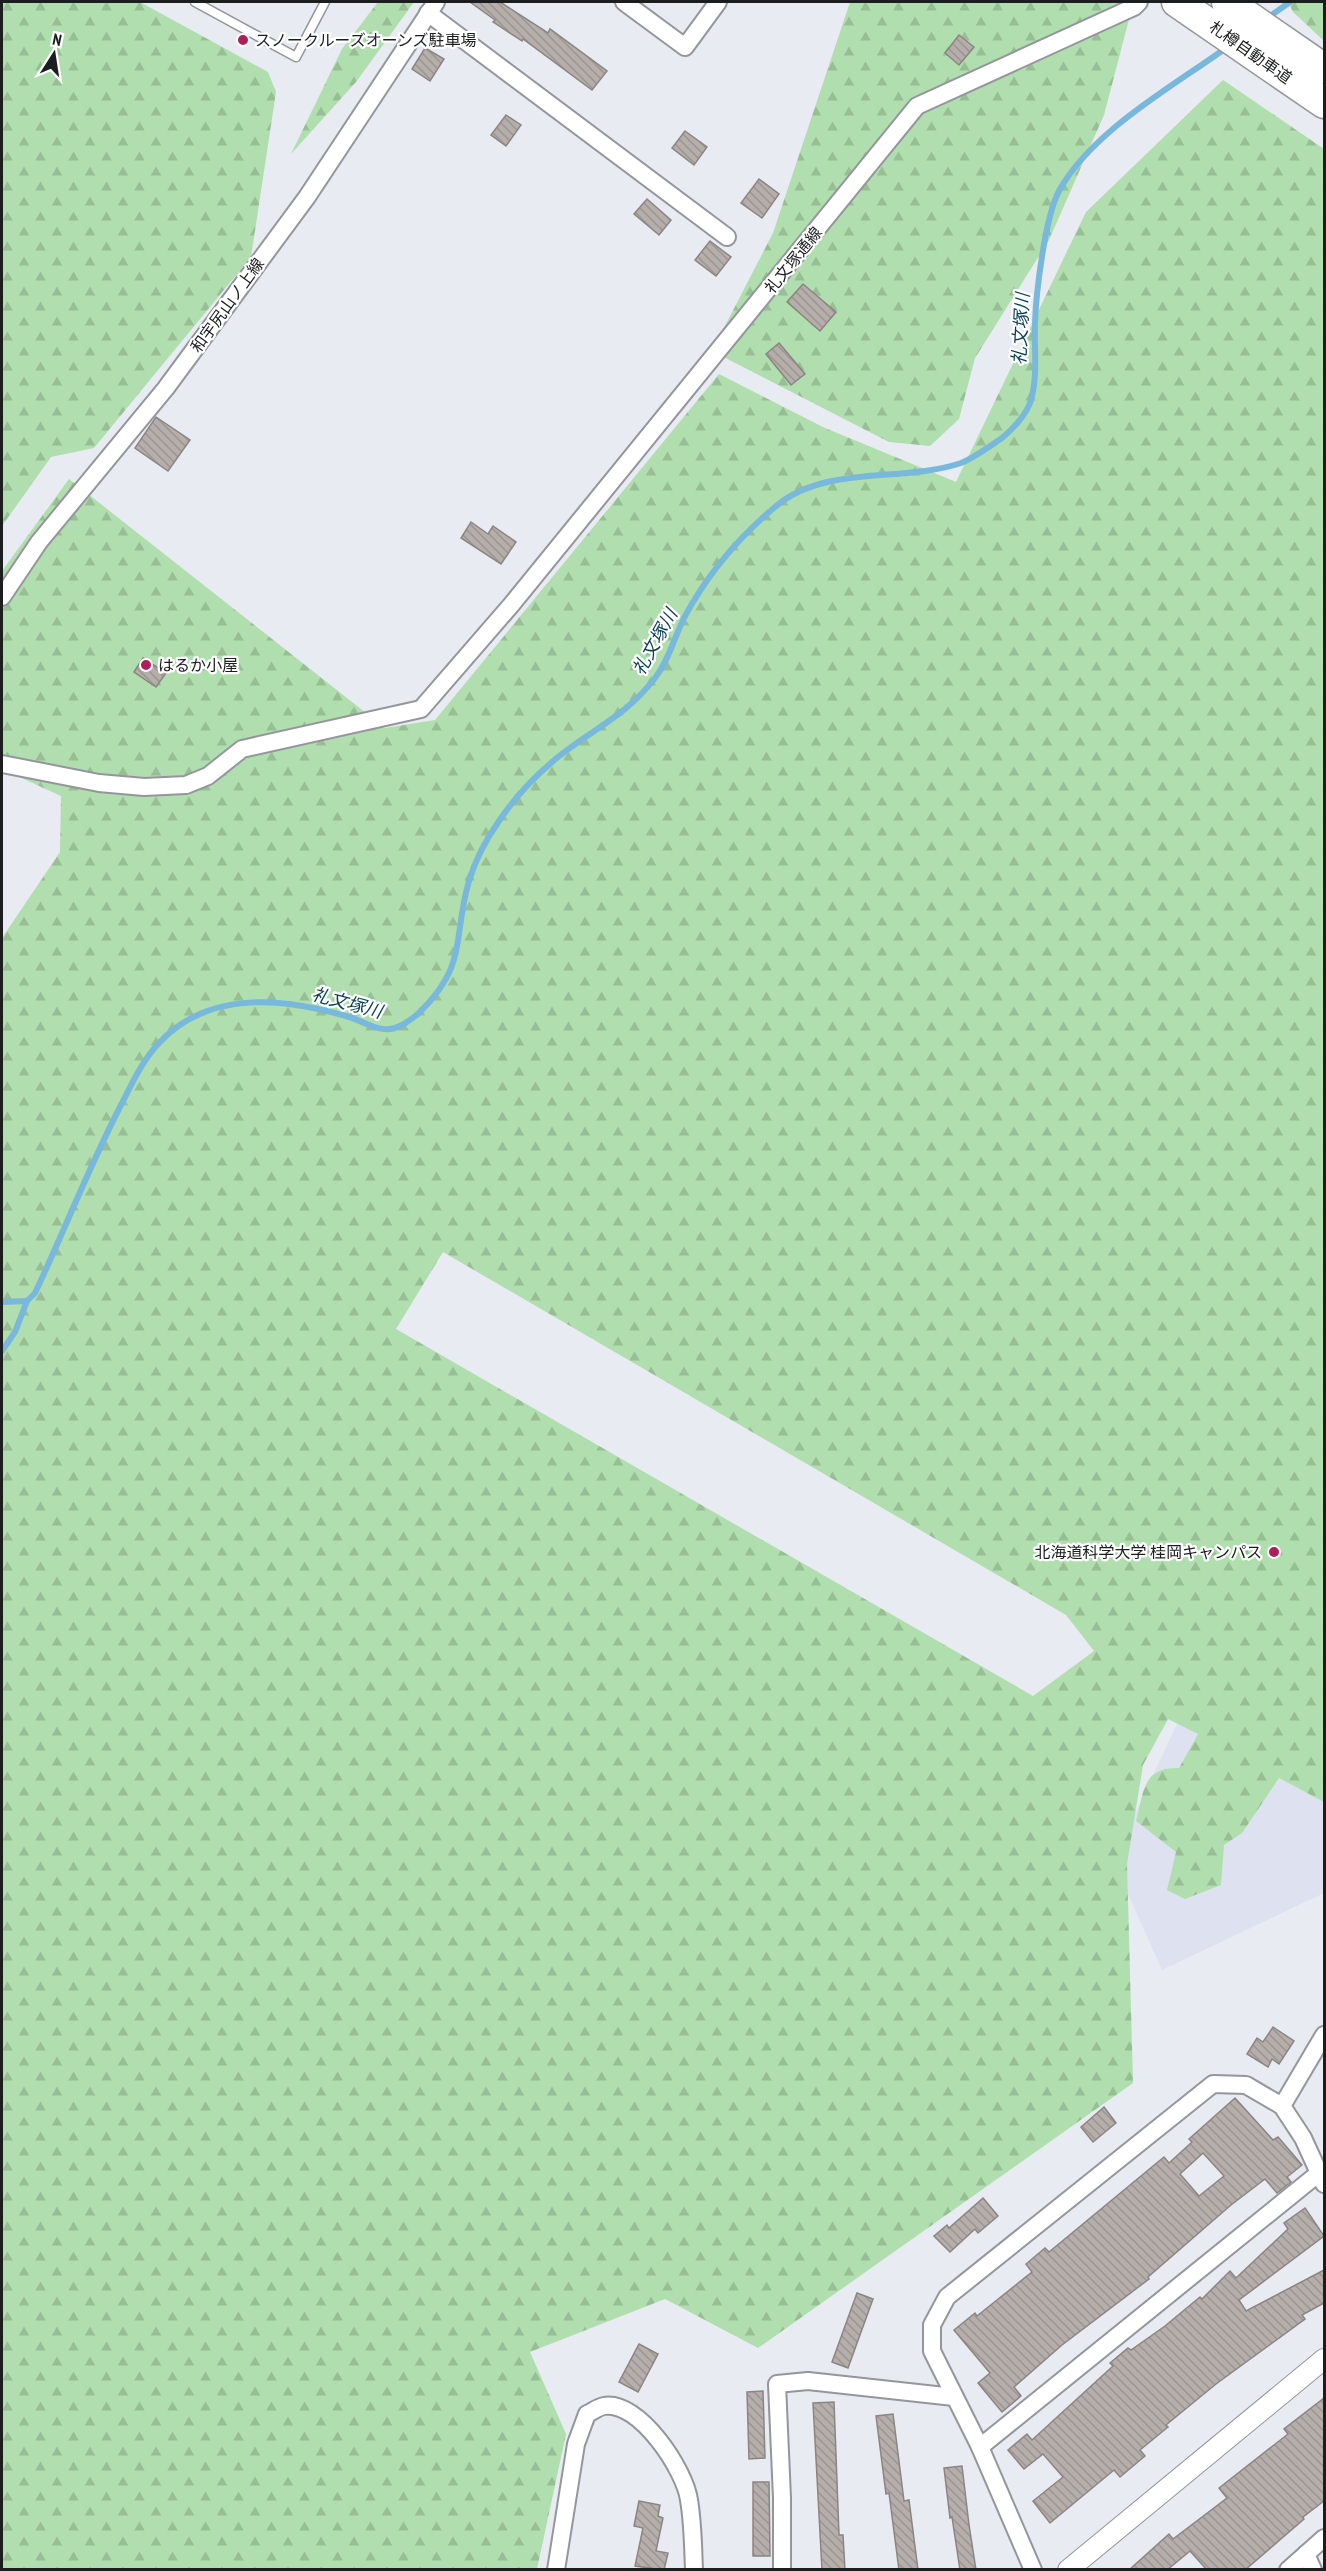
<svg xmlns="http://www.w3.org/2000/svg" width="1326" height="2571" viewBox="0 0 1326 2571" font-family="'PT Sans Narrow','Noto Sans JP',sans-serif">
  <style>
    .built { fill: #dee2f0 }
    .forest { fill: url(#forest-firs); fill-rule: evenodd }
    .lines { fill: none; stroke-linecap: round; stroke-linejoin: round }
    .stream { stroke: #78b8dd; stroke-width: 6 }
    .building { fill: url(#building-back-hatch); stroke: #8b8582; stroke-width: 1.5; fill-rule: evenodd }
    .service-casing { stroke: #94969c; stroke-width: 11 }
    .minor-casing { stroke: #94969c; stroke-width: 20 }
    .tertiary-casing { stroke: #94969c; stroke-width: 22 }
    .motorway-casing { stroke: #94969c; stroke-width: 33 }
    .service { stroke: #fff; stroke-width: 8 }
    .minor { stroke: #fff; stroke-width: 16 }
    .tertiary { stroke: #fff; stroke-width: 20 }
    .motorway { stroke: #fff; stroke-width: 30 }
    .poi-dot { fill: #ae1f59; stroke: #fff; stroke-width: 2 }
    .labels { text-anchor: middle; stroke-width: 4.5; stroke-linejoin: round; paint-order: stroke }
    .poi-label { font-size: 16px; fill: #1c1d1f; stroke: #fff; text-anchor: start }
    .street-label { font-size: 16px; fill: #1c1d1f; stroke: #fff }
    .water-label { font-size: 18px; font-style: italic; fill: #073f58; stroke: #fff }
  </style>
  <defs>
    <pattern id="forest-firs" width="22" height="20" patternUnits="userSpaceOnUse" patternTransform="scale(1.5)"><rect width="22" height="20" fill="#b0deae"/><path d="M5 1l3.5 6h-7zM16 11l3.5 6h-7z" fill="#97be95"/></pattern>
    <pattern id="building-back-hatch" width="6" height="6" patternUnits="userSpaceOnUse" patternTransform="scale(1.5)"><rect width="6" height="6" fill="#b5aeab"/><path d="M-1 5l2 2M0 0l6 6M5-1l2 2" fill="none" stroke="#9b9593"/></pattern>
  </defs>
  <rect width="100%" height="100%" fill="#e8ebf1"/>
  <polygon class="built" points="1324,986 1324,1893 1162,1970 1113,1861 1183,1711"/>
  <g class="forest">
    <polygon points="2,2 140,2 268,72 276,92 251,257 94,448 51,457 2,526"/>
    <polygon points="378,2 414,2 356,82 291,154 342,49"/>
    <polygon points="850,2 1129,2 1133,4 1104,115 1049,240 975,358 959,419 930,446 889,442 712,351 773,233"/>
    <polygon points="1288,2 1324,2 1324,41 1293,12"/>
    <path d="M1223,80L1324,149V1802L1279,1778L1242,1833L1224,1845L1221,1885L1185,1899L1167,1890L1176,1852L1136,1821C1144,1792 1142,1767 1179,1768L1198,1734L1168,1719L1143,1765L1127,1864L1133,2083L758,2348L665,2299L530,2352L566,2434L537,2569H2V938L60,852L61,796L2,769V571L69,479L385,728L435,720L719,374L825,428L956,482L1086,212ZM443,1252L1066,1615L1094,1651L1033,1696L396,1329Z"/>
  </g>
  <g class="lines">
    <g class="stream">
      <polyline points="1266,19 1290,2"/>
      <polyline points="2,1302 27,1301"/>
      <path d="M2,1351L15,1332L27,1301L35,1293C64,1232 88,1169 119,1109C131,1086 141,1062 159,1043C209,989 285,998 349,1017C364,1021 378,1033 395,1028C402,1026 413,1018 419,1013C469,964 452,939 469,881C475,861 487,838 499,821C515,797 536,775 558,757C594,728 625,717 655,678C669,660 674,638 684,618C707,575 738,538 775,507C825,464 902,483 961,463C974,458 990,446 1002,438C1013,429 1027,414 1031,400C1038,375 1034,348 1035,323C1036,293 1045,217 1059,191C1092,131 1172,87 1226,48"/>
    </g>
  </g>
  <g class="building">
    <polygon points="470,2 500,2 548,33 550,29 607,71 592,90 523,39 522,41 493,22 495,20"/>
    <polygon points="959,35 974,47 959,65 945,53"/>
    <polygon points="425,48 444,59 430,81 412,69"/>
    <polygon points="506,115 521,125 506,146 491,135"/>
    <polygon points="685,131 707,147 694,165 672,148"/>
    <polygon points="759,179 779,194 762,218 741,203"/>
    <polygon points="647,199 671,220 659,235 634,214"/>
    <polygon points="710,241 731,257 716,276 695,260"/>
    <polygon points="803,284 836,312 820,331 787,302"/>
    <polygon points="779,343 805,374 791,385 766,354"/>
    <polygon points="156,417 190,440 168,471 135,448"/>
    <polygon points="471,522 488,534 493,526 516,542 501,564 461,538"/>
    <polygon points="143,658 166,673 156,687 134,672"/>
    <polygon points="1273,2027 1294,2041 1279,2064 1272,2059 1268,2067 1247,2054 1257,2038 1263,2042"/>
    <path d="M1235,2098L1273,2140L1278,2137L1302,2165L1287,2177L1291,2182L1277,2193L1265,2179L1231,2205L1148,2277L1149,2279L1062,2345L1014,2387L1021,2396L1002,2412L978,2383L990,2373L954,2330L975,2313L977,2316L1032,2272L1026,2264L1045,2248L1049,2252L1164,2157L1169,2163L1192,2142L1189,2139ZM1203,2153L1224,2176L1199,2196L1180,2174Z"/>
    <polygon points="1104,2107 1116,2123 1093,2142 1081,2127"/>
    <polygon points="983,2198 998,2216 978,2233 975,2229 950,2252 934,2236 947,2225 949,2228"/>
    <polygon points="1305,2208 1324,2236 1239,2300 1246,2311 1324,2270 1324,2303 1302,2315 1305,2319 1216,2384 1166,2425 1168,2427 1140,2450 1145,2456 1120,2477 1114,2470 1050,2523 1033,2501 1063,2477 1043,2454 1024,2469 1008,2450 1027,2434 1032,2440 1113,2366 1110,2363 1128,2348 1131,2350 1165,2326 1200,2297 1202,2299 1230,2271 1236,2278 1288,2229 1284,2223"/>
    <polygon points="857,2293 873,2299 848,2368 832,2362"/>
    <polygon points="639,2344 658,2354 638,2392 619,2382"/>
    <polygon points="763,2391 765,2458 749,2459 747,2392"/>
    <polygon points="1324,2398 1324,2501 1303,2517 1304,2519 1245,2570 1207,2570 1190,2551 1167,2570 1129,2570 1169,2534 1173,2539 1227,2498 1219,2488 1288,2434 1284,2429"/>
    <polygon points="834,2402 839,2535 843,2535 845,2570 822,2570 813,2403"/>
    <polygon points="893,2414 904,2501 909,2500 918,2570 899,2570 889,2493 886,2494 876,2416"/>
    <polygon points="962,2466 969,2525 976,2570 960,2570 952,2517 950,2518 944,2468"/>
    <polygon points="753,2482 769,2482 770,2556 753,2556"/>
    <polygon points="639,2501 660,2505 658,2516 663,2518 656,2551 668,2553 664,2570 635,2566 643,2528 634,2526"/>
  </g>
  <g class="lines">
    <defs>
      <polyline id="service" points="195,2 296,57 325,2"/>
      <g id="minor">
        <polyline points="624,2 685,47 718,2"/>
        <polyline points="428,13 727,237"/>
        <polyline points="2,597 39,542 166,388 307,197 436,2"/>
        <polyline points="2,764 99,783 144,787 186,785 208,776 242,749 421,709 512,604 917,106 1134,7 1139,2"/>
        <polyline points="1282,2106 1324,2035"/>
        <polyline points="980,2447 1319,2173"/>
        <polyline points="1306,2554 1313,2570"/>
        <path d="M556,2570L576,2444L587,2414C592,2412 598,2407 604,2406C639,2400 685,2470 689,2500C693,2523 693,2547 694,2570"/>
        <polyline points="782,2570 782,2498 777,2384 808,2381 954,2397"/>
        <polyline points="1033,2570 980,2447 932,2351 932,2325 947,2297 1213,2084 1246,2085 1282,2106 1303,2138 1324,2184"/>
        <polyline points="1288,2570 1324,2538"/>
      </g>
      <polyline id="tertiary" points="1068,2570 1324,2359"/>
      <g id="motorway">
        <polyline points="1177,2 1324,103"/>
        <polyline points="1227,2 1324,69"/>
      </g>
    </defs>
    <use href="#service" class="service-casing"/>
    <use href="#minor" class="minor-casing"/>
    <use href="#tertiary" class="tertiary-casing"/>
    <use href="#motorway" class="motorway-casing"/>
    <use href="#service" class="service"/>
    <use href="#minor" class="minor"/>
    <use href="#tertiary" class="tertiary"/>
    <use href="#motorway" class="motorway"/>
  </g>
  <g class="poi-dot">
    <circle cx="243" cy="40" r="6"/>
    <circle cx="146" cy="665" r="6"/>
    <circle cx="1274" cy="1552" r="6"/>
  </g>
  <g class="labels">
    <g class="poi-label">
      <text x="255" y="46">スノークルーズオーンズ駐車場</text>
      <text x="158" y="671">はるか小屋</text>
      <text x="1262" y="1558" text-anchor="end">北海道科学大学 桂岡キャンパス</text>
    </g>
    <g class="street-label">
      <text transform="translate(1251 52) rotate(35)" y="6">札樽自動車道</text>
      <text transform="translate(793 260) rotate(-51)" y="6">礼文塚通線</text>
      <text transform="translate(227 305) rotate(-54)" y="6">和宇尻山ノ上線</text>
    </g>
    <g class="water-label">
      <text transform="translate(1021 329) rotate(-87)" y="6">礼文塚川</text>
      <text transform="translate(655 642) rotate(-61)" y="6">礼文塚川</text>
      <text transform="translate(347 1003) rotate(15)" y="6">礼文塚川</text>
    </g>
  </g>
  <rect width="1326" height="2571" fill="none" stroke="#1c1d1f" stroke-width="6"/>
  <g transform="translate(54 54) rotate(12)" stroke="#ffffff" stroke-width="4.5" paint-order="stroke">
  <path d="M0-4.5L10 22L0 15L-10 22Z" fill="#1c1d1f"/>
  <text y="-9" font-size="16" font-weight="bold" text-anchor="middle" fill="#1c1d1f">N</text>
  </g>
</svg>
